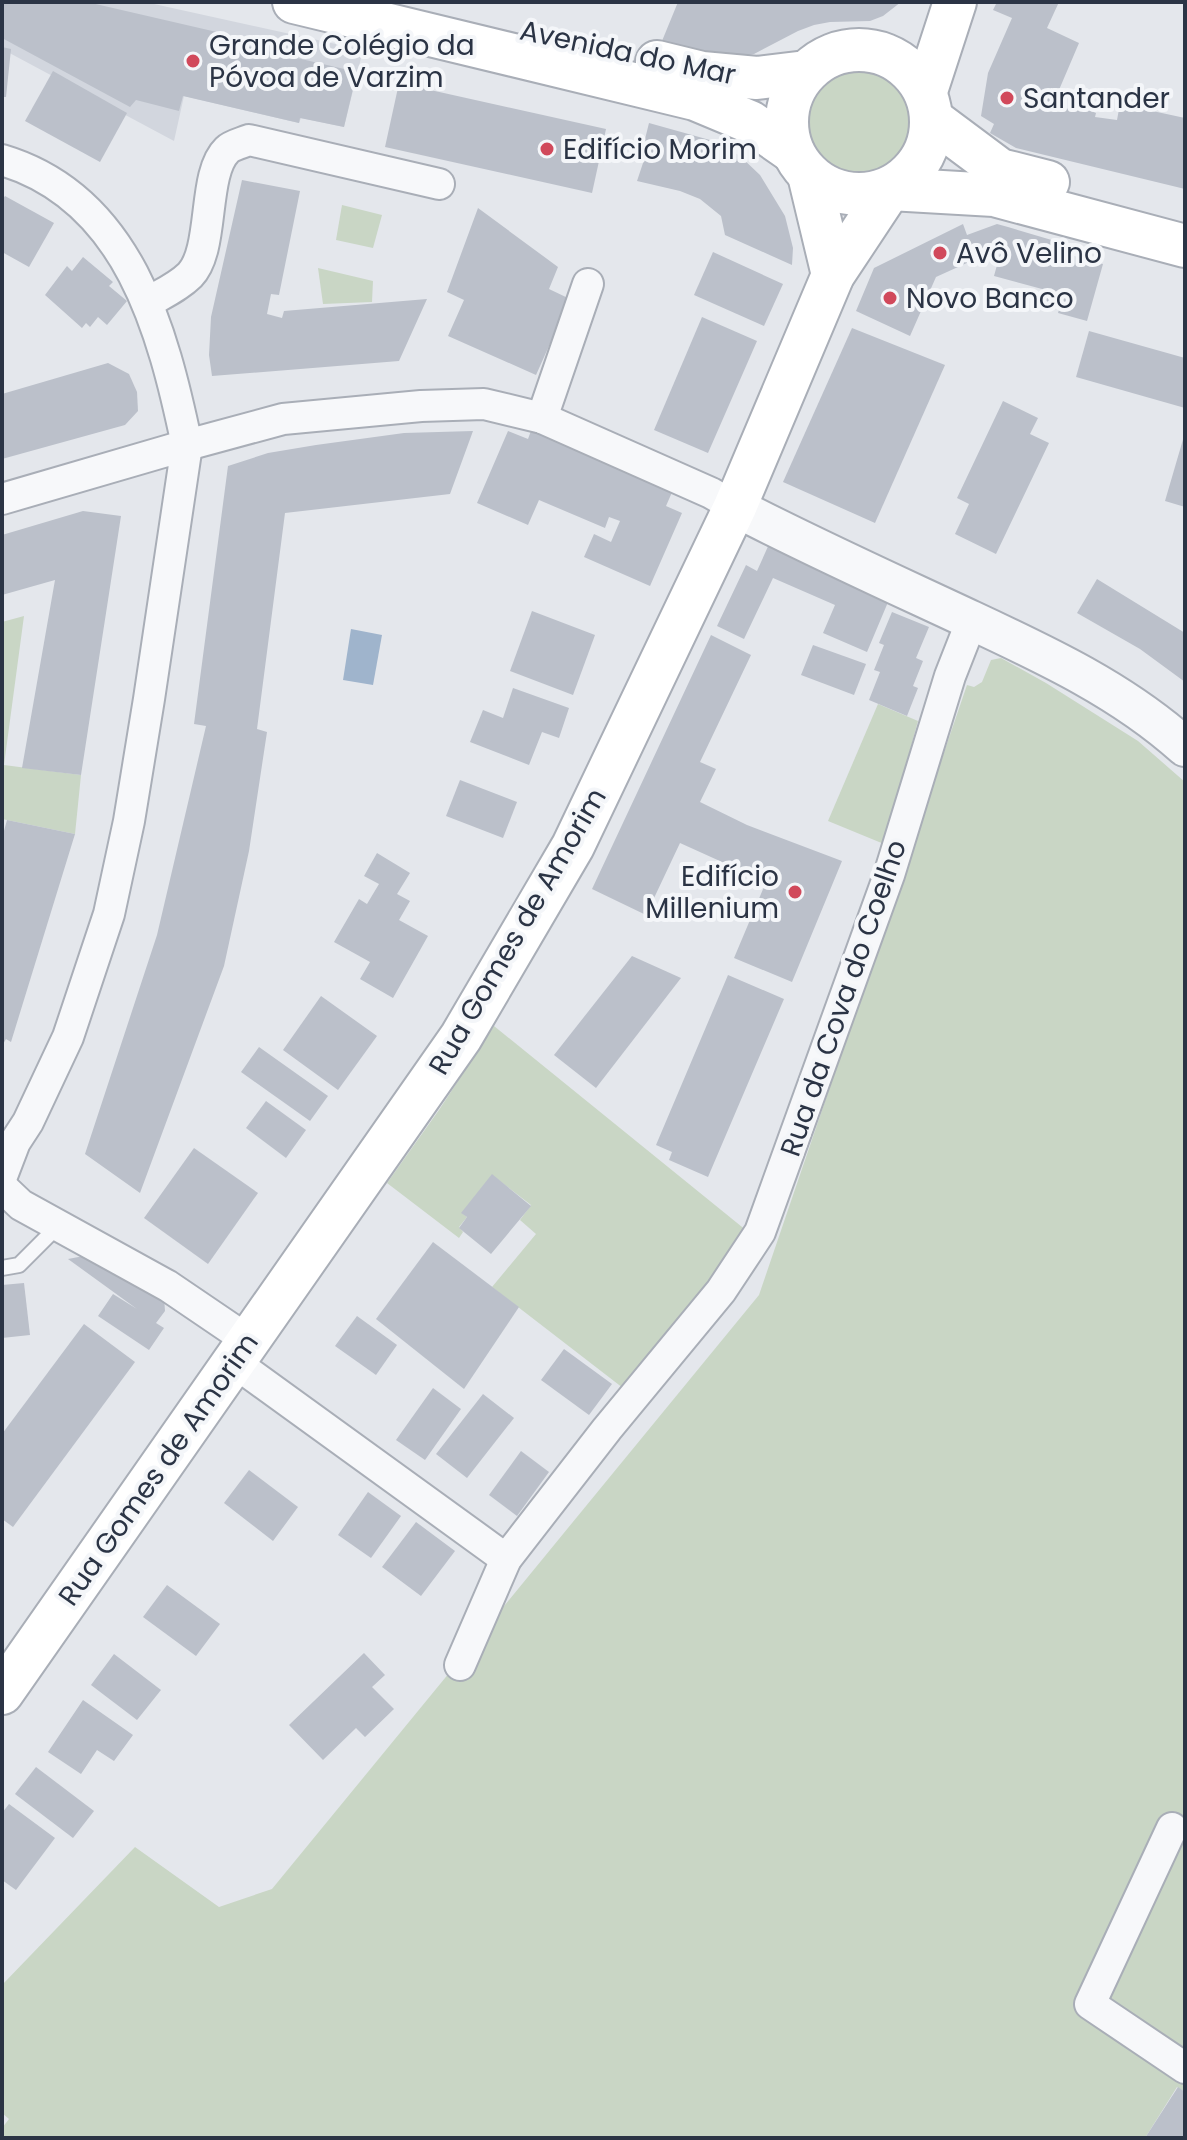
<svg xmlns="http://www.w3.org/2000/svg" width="1187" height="2140" viewBox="0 0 1187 2140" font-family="Poppins,sans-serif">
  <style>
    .built { fill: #d2d6de }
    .green { fill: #c9d6c5 }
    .water { fill: #9fb4cc }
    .building { fill: #bbc0ca }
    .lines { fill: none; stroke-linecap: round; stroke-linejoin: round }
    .service-casing { stroke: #a9aeb7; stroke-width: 18 }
    .minor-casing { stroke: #a9aeb7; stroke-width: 34 }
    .tertiary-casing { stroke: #a9aeb7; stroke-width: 42 }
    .secondary-casing { stroke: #a9aeb7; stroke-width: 46 }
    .service { stroke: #f7f8fa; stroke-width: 14 }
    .minor { stroke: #f7f8fa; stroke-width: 30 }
    .tertiary { stroke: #f7f8fa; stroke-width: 38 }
    .secondary { stroke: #fff; stroke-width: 42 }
    .poi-dot { fill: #d1495b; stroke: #f4f6f9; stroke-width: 3 }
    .labels { text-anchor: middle; stroke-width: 8; stroke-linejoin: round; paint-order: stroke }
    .poi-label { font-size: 28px; fill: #2b3445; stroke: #f4f6f9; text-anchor: start }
    .street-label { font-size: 28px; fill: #2b3445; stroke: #f4f6f9 }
  </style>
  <rect width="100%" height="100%" fill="#e4e7ec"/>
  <polygon class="built" points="2,2 145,2 363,50 344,127 301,118 299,123 184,96 174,141 2,49"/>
  <g class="green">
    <circle cx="859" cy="119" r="59"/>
    <polygon points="342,205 382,215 373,248 336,240"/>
    <polygon points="318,268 373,281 372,302 323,304"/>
    <polygon points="24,616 4,765 81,775 75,834 2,819 2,622"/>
    <polygon points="1001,658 1046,683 1138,741 1185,782 1185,2092 1177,2087 1145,2138 2,2138 2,2128 9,2119 2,2113 2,1985 135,1847 219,1907 272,1889 759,1295 967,685 974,687 982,682 991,660"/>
    <polygon points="878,704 918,721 884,844 828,821"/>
    <polygon points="494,1026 747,1231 691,1311 623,1388 492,1287 536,1234 520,1220 531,1205 492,1175 462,1213 467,1217 459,1227 463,1232 459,1238 387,1183 439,1110"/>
  </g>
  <polygon class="water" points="351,629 382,635 373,685 343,680"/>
  <g class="building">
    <polygon points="2,2 87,2 221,33 220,40 357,72 344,127 300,118 299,123 183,96 179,111 136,100 130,107 2,38"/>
    <polygon points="678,2 901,2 883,16 870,21 830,22 814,25 798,31 754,54 726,58 680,48 662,41"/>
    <polygon points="997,2 1059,2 1047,28 1079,43 1053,104 1069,109 1072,103 1096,113 1095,117 1117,120 1120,104 1185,118 1185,189 1016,148 990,133 994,124 981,116 988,73 1012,18 993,10"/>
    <polygon points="2,47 11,49 6,97 2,97"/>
    <polygon points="53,71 127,113 100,162 25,121"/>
    <polygon points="399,83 606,129 592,193 385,147"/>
    <polygon points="649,123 717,142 740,156 760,175 785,216 793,248 792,265 725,235 721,216 700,199 680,191 637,181 644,160 640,159"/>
    <polygon points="242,180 300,191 279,295 271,294 267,314 282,318 284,311 427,299 399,361 212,376 209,355 211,317"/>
    <polygon points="5,196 54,223 29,267 2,252 2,200"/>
    <polygon points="478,208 558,267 549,289 570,299 536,375 448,336 464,300 447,292"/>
    <polygon points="963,224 967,235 997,224 1008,227 1055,241 1053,250 1103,264 1087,321 1058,313 1060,306 1040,299 1042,289 994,276 1002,247 936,277 910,336 856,311 874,268"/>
    <polygon points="713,252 783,284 764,326 694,295"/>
    <polygon points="83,257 113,282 109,286 127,301 107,325 98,317 90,327 86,323 82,328 45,295 67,266 72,271"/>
    <polygon points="702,317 757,341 708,453 654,430"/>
    <polygon points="852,328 945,365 875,523 783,482"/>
    <polygon points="1089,331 1185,358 1185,408 1076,377"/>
    <polygon points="108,363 129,374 137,392 138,411 125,425 2,459 2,394"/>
    <polygon points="1003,401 1038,418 1030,434 1049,443 996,554 955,534 969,504 957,498"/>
    <polygon points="532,428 673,490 666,506 682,513 650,586 584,557 594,534 611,542 620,521 609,517 605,528 539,500 528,525 477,503 508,431 528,439"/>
    <polygon points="473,431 450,494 285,513 257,729 267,732 249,851 224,966 140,1193 85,1154 157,935 206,726 194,724 228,466 268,453 316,445 404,433"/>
    <polygon points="1184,436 1185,436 1185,507 1165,501"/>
    <polygon points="83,511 121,516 81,775 22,768 55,580 2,595 2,535"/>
    <polygon points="770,542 891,595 867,652 823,633 835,605 773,578 744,639 717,626 746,565 757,571"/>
    <polygon points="1097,579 1185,633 1185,682 1140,649 1077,613"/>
    <polygon points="532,611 595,635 573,695 510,671"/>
    <polygon points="892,612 929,627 916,658 923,661 913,686 918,688 907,716 869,700 880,672 874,670 884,645 879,643"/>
    <polygon points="711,635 751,655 700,762 716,769 700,802 747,825 842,861 792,982 734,958 766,882 680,843 646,915 592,889"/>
    <polygon points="813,645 866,664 854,695 801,675"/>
    <polygon points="513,688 569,708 559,738 542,732 529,765 470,742 483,710 503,718"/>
    <polygon points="460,780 517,802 503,838 446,816"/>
    <polygon points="7,820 75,834 11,1042 6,1039 2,1046 2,838"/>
    <polygon points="377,853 410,873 397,894 410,901 399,920 428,936 393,998 360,979 370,962 334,942 359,899 367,904 379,884 364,876"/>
    <polygon points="632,956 681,978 596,1088 554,1055"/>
    <polygon points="728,975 784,999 708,1177 669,1160 672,1152 656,1145"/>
    <polygon points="321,996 377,1036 338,1090 283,1050"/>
    <polygon points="259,1047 328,1096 310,1121 241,1072"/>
    <polygon points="266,1101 306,1130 286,1158 246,1128"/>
    <polygon points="194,1148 258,1193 208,1264 144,1218"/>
    <polygon points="492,1174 531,1206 491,1254 459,1228 467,1217 461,1213"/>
    <polygon points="433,1242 519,1307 464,1389 376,1319"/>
    <polygon points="89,1255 164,1296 165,1311 156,1323 164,1328 149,1350 98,1316 113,1294 137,1309 68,1259"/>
    <polygon points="24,1283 30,1335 2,1338 2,1285"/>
    <polygon points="357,1316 397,1345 376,1375 335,1346"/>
    <polygon points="84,1324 135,1362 13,1527 2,1519 2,1434"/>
    <polygon points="564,1349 612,1384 589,1415 541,1380"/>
    <polygon points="433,1388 461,1409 425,1460 396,1440"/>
    <polygon points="483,1394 514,1418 467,1478 436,1454"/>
    <polygon points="521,1451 549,1472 517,1516 489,1495"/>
    <polygon points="249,1470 298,1507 273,1541 224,1503"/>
    <polygon points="368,1492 401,1516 371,1558 338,1535"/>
    <polygon points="416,1522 455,1551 421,1596 382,1567"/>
    <polygon points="167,1585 220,1624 196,1656 143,1617"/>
    <polygon points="364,1653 385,1675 372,1687 394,1709 365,1737 356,1728 323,1760 289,1725"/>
    <polygon points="114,1654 161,1690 137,1720 91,1685"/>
    <polygon points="83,1700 133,1735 114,1761 97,1750 81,1774 48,1752"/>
    <polygon points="36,1767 94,1811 73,1838 15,1794"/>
    <polygon points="9,1804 55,1838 16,1890 2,1880 2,1813"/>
    <polygon points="1178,2087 1185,2092 1185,2138 1145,2138"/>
  </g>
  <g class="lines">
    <defs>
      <polyline id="service" points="2,1268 19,1265 58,1226"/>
      <g id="minor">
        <path d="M2,160C129,198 163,331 187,445L283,419L421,406L484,404L542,418L711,493L735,507"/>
        <path d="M148,302C162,294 178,287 190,275C215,249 202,174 227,150C232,145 242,143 249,140L439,184"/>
        <polyline points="542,418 588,284"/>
        <polyline points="2,499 187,445 149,699 129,821 109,914 68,1037 28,1122 15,1142 2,1176"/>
        <polyline points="2,1187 21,1205 168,1286 249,1341"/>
        <polyline points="234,1362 506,1559"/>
        <polyline points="460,1665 506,1559 607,1429 721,1291 760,1232 889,875 950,676 972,620"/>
        <polyline points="1172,1828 1090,2004 1185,2068"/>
      </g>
      <path id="tertiary" d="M735,507C812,547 892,583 971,620C1046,655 1123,691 1185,747"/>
      <g id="secondary">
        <polyline points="294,2 695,99 750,122 793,152"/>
        <circle cx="859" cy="122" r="72"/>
        <polyline points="657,62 702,73 757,78 806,72"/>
        <polyline points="926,91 955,2"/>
        <polyline points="933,120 1000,170 1048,182"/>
        <polyline points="809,175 833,275"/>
        <polyline points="890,189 994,195 1185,246"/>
        <polyline points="2,1693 461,1037 573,846 735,507 833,275 890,189"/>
      </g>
    </defs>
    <use href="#service" class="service-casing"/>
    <use href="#minor" class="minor-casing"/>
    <use href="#tertiary" class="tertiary-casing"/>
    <use href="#secondary" class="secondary-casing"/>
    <use href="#service" class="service"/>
    <use href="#minor" class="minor"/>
    <use href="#tertiary" class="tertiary"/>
    <use href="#secondary" class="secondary"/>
  </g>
  <g class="poi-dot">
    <circle cx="193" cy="61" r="8"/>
    <circle cx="1007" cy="98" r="8"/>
    <circle cx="547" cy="149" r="8"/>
    <circle cx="940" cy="253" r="8"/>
    <circle cx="890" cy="298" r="8"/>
    <circle cx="795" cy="892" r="8"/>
  </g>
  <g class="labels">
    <g class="poi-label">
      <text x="209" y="55">Grande Colégio da<tspan x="209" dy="32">Póvoa de Varzim</tspan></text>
      <text x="1023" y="108">Santander</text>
      <text x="563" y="159">Edifício Morim</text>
      <text x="956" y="263">Avô Velino</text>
      <text x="906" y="308">Novo Banco</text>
      <text x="779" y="886" text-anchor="end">Edifício<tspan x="779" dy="32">Millenium</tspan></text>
    </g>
    <g class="street-label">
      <text transform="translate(628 52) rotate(12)" y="10">Avenida do Mar</text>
      <text transform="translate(517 931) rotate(-60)" y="10">Rua Gomes de Amorim</text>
      <text transform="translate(843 998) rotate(-71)" y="10">Rua da Cova do Coelho</text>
      <text transform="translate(158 1469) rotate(-55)" y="10">Rua Gomes de Amorim</text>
    </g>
  </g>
  <rect width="1187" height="2140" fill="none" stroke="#2b3445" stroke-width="8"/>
</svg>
